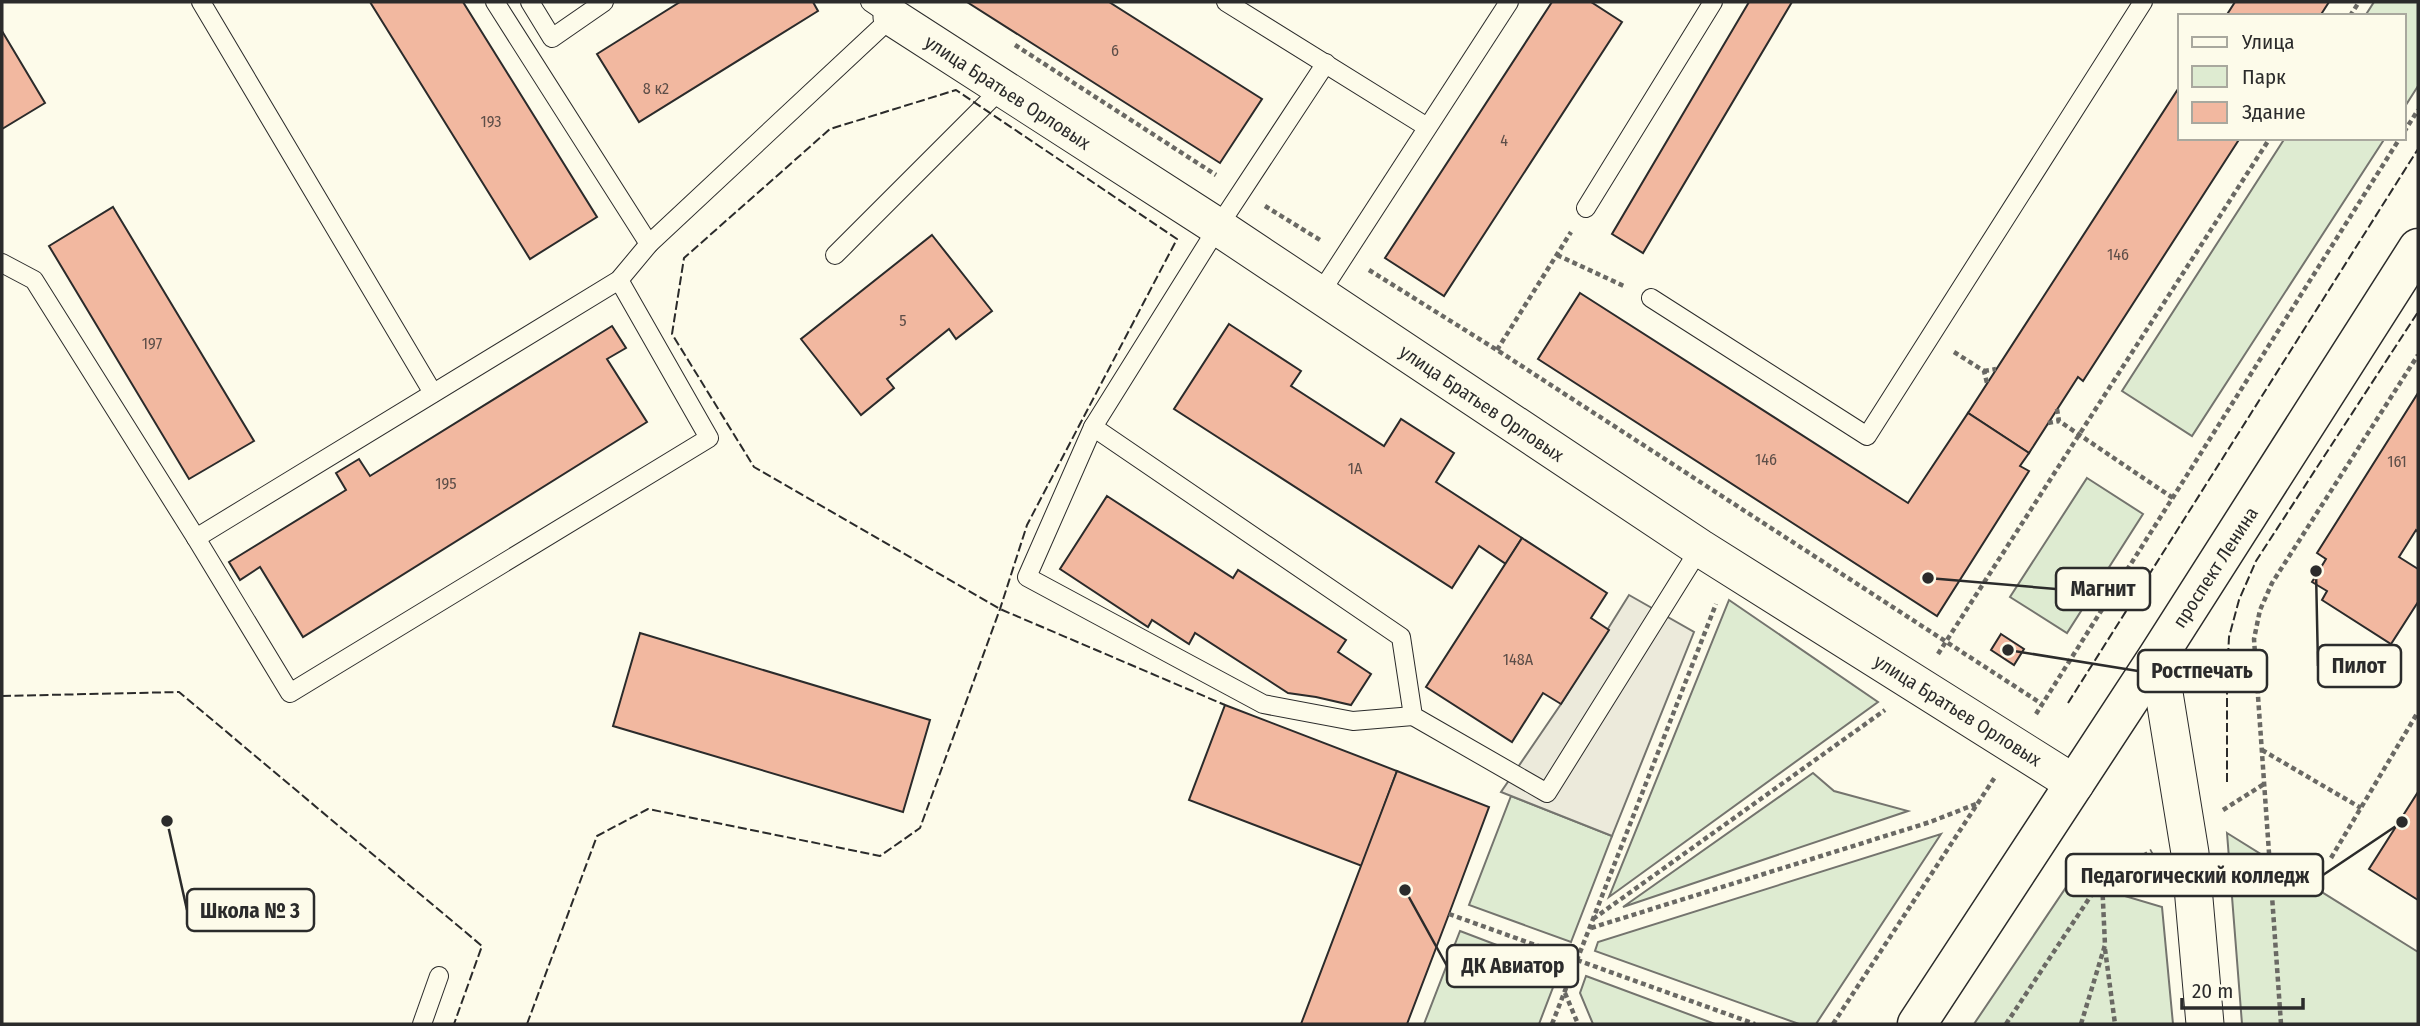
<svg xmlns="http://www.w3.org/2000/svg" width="2420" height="1026" viewBox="0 0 2420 1026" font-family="'Fira Sans Condensed',sans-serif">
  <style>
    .green { fill: #deebd1; stroke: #74746e; stroke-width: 2 }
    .parking { fill: #eceadb; stroke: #74746e; stroke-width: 2 }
    .building { fill: #f2b8a0; stroke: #2b2b2b; stroke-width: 2 }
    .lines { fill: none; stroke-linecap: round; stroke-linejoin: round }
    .lane-casing { stroke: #2b2b2b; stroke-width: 20 }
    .street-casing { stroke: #2b2b2b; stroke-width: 39 }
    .secondary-casing { stroke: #2b2b2b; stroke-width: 41 }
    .path { stroke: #6a6964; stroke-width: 4.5; stroke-dasharray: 5 3.5; stroke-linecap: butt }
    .lane { stroke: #fdfbea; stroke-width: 18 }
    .street { stroke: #fdfbea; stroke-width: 37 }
    .secondary { stroke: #fdfbea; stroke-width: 38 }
    .fence { stroke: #2b2b2b; stroke-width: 2; stroke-dasharray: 9 3.5; stroke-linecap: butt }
    .labels { text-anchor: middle; stroke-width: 5; stroke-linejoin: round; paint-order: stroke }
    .number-label { font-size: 16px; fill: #5d4e48 }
    .street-label { font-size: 19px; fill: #2b2b2b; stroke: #fdfbea }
    .leader { fill: none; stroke: #2b2b2b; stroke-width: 2.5 }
    .callout-dot { fill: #2b2b2b; stroke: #fdfbea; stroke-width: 2.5 }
    .callout { fill: #fdfbea; stroke: #2b2b2b; stroke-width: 2.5 }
    .callout-label { font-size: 21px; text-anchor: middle; font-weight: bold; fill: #2b2b2b }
  </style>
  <rect width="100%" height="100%" fill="#fdfbea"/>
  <g class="green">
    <polygon points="2374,2 2418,2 2418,86 2404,108 2404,16 2365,16"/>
    <polygon points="2285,138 2385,138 2192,436 2122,391"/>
    <polygon points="2087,478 2143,514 2067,633 2010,597"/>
    <polygon points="1729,600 1878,702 1609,897"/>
    <polygon points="1813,773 1834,791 1908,811 1623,907"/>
    <polygon points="1511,796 1612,836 1571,942 1469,905"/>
    <polygon points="2227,833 2418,952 2418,1024 2242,1024"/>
    <polygon points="1941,834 1816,1024 1799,1024 1595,951 1598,942"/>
    <polygon points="2071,880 2162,907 2173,1024 1974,1024"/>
    <polygon points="1460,931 1560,969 1539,1024 1424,1024"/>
    <polygon points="1586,976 1715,1024 1593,1024 1580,993"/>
  </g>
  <polygon class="parking" points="1629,595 1694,632 1612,836 1501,792 1561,704"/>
  <g class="building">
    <polygon points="370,2 463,2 597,217 530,259"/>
    <polygon points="680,2 813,2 818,11 639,122 597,54"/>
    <polygon points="967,2 1109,2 1262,99 1220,163"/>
    <polygon points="1552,2 1591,2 1622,22 1444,296 1385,258"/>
    <polygon points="1749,2 1792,2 1643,253 1612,234"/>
    <polygon points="2235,2 2329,2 2320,16 2226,16"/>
    <polygon points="2,31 45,103 2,129"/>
    <polygon points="2180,86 2180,138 2240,138 2083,381 2078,377 2029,453 1968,413"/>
    <polygon points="113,207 254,441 189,479 49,246"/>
    <polygon points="932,235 992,311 956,339 949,329 887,379 894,388 861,415 801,339"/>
    <polygon points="1580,293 1908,503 1968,413 2029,453 2020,466 2029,471 1937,616 1538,359"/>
    <polygon points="1229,324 1301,371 1291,386 1384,446 1401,419 1454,453 1436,482 1522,538 1506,564 1479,546 1452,588 1174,409"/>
    <polygon points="612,326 626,348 607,359 647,422 303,637 260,567 240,580 229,562 346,490 336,473 359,459 370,476"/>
    <polygon points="2418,393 2418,532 2416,530 2399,557 2418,569 2418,602 2391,644 2322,600 2327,591 2312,582 2326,559 2317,553"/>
    <polygon points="1107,496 1233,578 1238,570 1346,640 1338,652 1371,674 1351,705 1316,697 1288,693 1195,633 1189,644 1152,620 1148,627 1060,569"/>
    <polygon points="1522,538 1607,593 1591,618 1609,630 1561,704 1543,693 1512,742 1426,687"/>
    <polygon points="640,633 930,720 903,812 613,726"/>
    <polygon points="2001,634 2024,649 2014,665 1991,650"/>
    <polygon points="1225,705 1397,771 1362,866 1189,800"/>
    <polygon points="1397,771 1489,807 1449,914 1407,1024 1301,1024"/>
    <polygon points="2418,792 2418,900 2369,869"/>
  </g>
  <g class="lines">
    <defs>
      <g id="lane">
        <polyline points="201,2 433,393"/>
        <polyline points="495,2 649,244"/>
        <polyline points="530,2 552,38 604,2"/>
        <polyline points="1226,2 1427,127"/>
        <polyline points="1326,63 1218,227 1093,427 1401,637 1413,716 1547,793 1700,548"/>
        <polyline points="1586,208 1713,2"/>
        <polyline points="835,255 1002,88"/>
        <polyline points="2,263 34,280 196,538 290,693 709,438 619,280"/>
        <polyline points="1319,295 1509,2"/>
        <polyline points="1651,298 1867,436 2143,2"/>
        <polyline points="1093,427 1027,577 1263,704 1353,721 1413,716"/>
        <polyline points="196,538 619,280 649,244 892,17 870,2"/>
        <polyline points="422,1024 439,976"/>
      </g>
      <g id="street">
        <polyline points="892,17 1218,227 1700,548 2075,784"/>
        <polyline points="2158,656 2190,853 2205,1024"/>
      </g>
      <polyline id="secondary" points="1917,1024 2158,656 2418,248"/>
    </defs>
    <use href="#lane" class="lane-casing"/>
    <use href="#street" class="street-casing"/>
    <use href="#secondary" class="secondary-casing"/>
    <g class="path">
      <polyline points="2350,16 2359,2"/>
      <polyline points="1015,45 1216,175"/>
      <polyline points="2404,132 2418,110"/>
      <polyline points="1265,206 1320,240"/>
      <polyline points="1557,255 1626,287"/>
      <polyline points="1369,270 1497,350 2042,704"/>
      <polyline points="1497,350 1571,232"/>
      <polyline points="1954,352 1984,371 1987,383"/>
      <polyline points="1984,371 1996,369"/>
      <polyline points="2057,409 2059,421 2173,498"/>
      <polyline points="2048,423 2059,421"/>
      <polyline points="1938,654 2270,138"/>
      <polyline points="2036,714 2400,138"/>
      <polyline points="2262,750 2361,808"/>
      <polyline points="2223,810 2264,784"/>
      <polyline points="2331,858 2418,712"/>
      <polyline points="1449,914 1755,1024"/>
      <polyline points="1593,919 1885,710"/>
      <polyline points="1591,928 1930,822 1976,804"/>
      <polyline points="2105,949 2115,1024"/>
      <polyline points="1565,993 1578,1024"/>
      <polyline points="1552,1024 1716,604"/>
      <polyline points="1833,1024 1995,777"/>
      <polyline points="2006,1024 2102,879 2152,851"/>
      <polyline points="2081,1024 2105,945 2102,880"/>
      <polyline points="2281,1024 2254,639 2260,610 2272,583 2418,355"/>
    </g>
    <use href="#lane" class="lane"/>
    <use href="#street" class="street"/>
    <use href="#secondary" class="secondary"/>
    <g class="fence">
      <polyline points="2,696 179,692 482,946 454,1024"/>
      <polyline points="2068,703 2418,149"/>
      <polyline points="2227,782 2227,677 2229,637 2239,600 2256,561 2418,312"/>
      <polyline points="527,1024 597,836 648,809 880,856 920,828 1000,609 1027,525 1177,239 956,90 830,129 684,258 672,334 754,467 1000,609 1225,705"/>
    </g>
  </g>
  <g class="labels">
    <g class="number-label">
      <text x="1115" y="56">6</text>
      <text x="656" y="94">8 к2</text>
      <text x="491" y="127">193</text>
      <text x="1504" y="146">4</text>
      <text x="2118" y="260">146</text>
      <text x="903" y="326">5</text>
      <text x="152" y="349">197</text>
      <text x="1766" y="465">146</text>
      <text x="2397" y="467">161</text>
      <text x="1355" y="474">1А</text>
      <text x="446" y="489">195</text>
      <text x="1518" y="665">148А</text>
    </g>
    <g class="street-label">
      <text transform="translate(1008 92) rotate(33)" y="7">улица Братьев Орловых</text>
      <text transform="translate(1482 403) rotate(34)" y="7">улица Братьев Орловых</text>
      <text transform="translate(2215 567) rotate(-57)" y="7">проспект Ленина</text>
      <text transform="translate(1958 710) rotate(32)" y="7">улица Братьев Орловых</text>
    </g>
  </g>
  <path class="leader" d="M1928 578L2056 589M2316 571L2318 666M2008 650L2138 671M2402 822L2323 875M167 821L187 910M1405 890L1447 966"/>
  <g class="callout-dot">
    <circle cx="1928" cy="578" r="7"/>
    <circle cx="2316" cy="571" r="7"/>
    <circle cx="2008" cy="650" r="7"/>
    <circle cx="2402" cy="822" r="7"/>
    <circle cx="167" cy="821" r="7"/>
    <circle cx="1405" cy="890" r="7"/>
  </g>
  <g class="callout">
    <rect x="2056" y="568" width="94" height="42" rx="7"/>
    <rect x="2318" y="645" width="83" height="42" rx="7"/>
    <rect x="2138" y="650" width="129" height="42" rx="7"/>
    <rect x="2066" y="854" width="257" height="42" rx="7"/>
    <rect x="187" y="889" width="127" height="42" rx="7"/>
    <rect x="1447" y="945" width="131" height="42" rx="7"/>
  </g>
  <g class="callout-label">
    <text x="2103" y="596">Магнит</text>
    <text x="2359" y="673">Пилот</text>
    <text x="2202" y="678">Ростпечать</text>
    <text x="2195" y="883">Педагогический колледж</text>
    <text x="250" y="918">Школа № 3</text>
    <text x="1513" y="973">ДК Авиатор</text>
  </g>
  <rect width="2420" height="1026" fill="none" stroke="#2b2b2b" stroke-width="7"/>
  <rect x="2178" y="14" width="228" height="126" fill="#fdfbea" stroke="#a9a89e" stroke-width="2"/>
  <rect x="2192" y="37" width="35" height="10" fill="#fdfbea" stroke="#a9a89e" stroke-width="2"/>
  <text x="2242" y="49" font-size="21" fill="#2b2b2b">Улица</text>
  <rect x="2192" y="66" width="35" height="21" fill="#deebd1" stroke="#a9a89e" stroke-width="2"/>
  <text x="2242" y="84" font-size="21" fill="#2b2b2b">Парк</text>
  <rect x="2192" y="102" width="35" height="21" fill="#f2b8a0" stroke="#a9a89e" stroke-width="2"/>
  <text x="2242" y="119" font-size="21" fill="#2b2b2b">Здание</text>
  <path d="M2182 998v10h121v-10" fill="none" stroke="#2b2b2b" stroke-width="3.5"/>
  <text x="2192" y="998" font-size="21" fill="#2b2b2b" stroke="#fdfbea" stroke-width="5" paint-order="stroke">20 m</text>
</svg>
